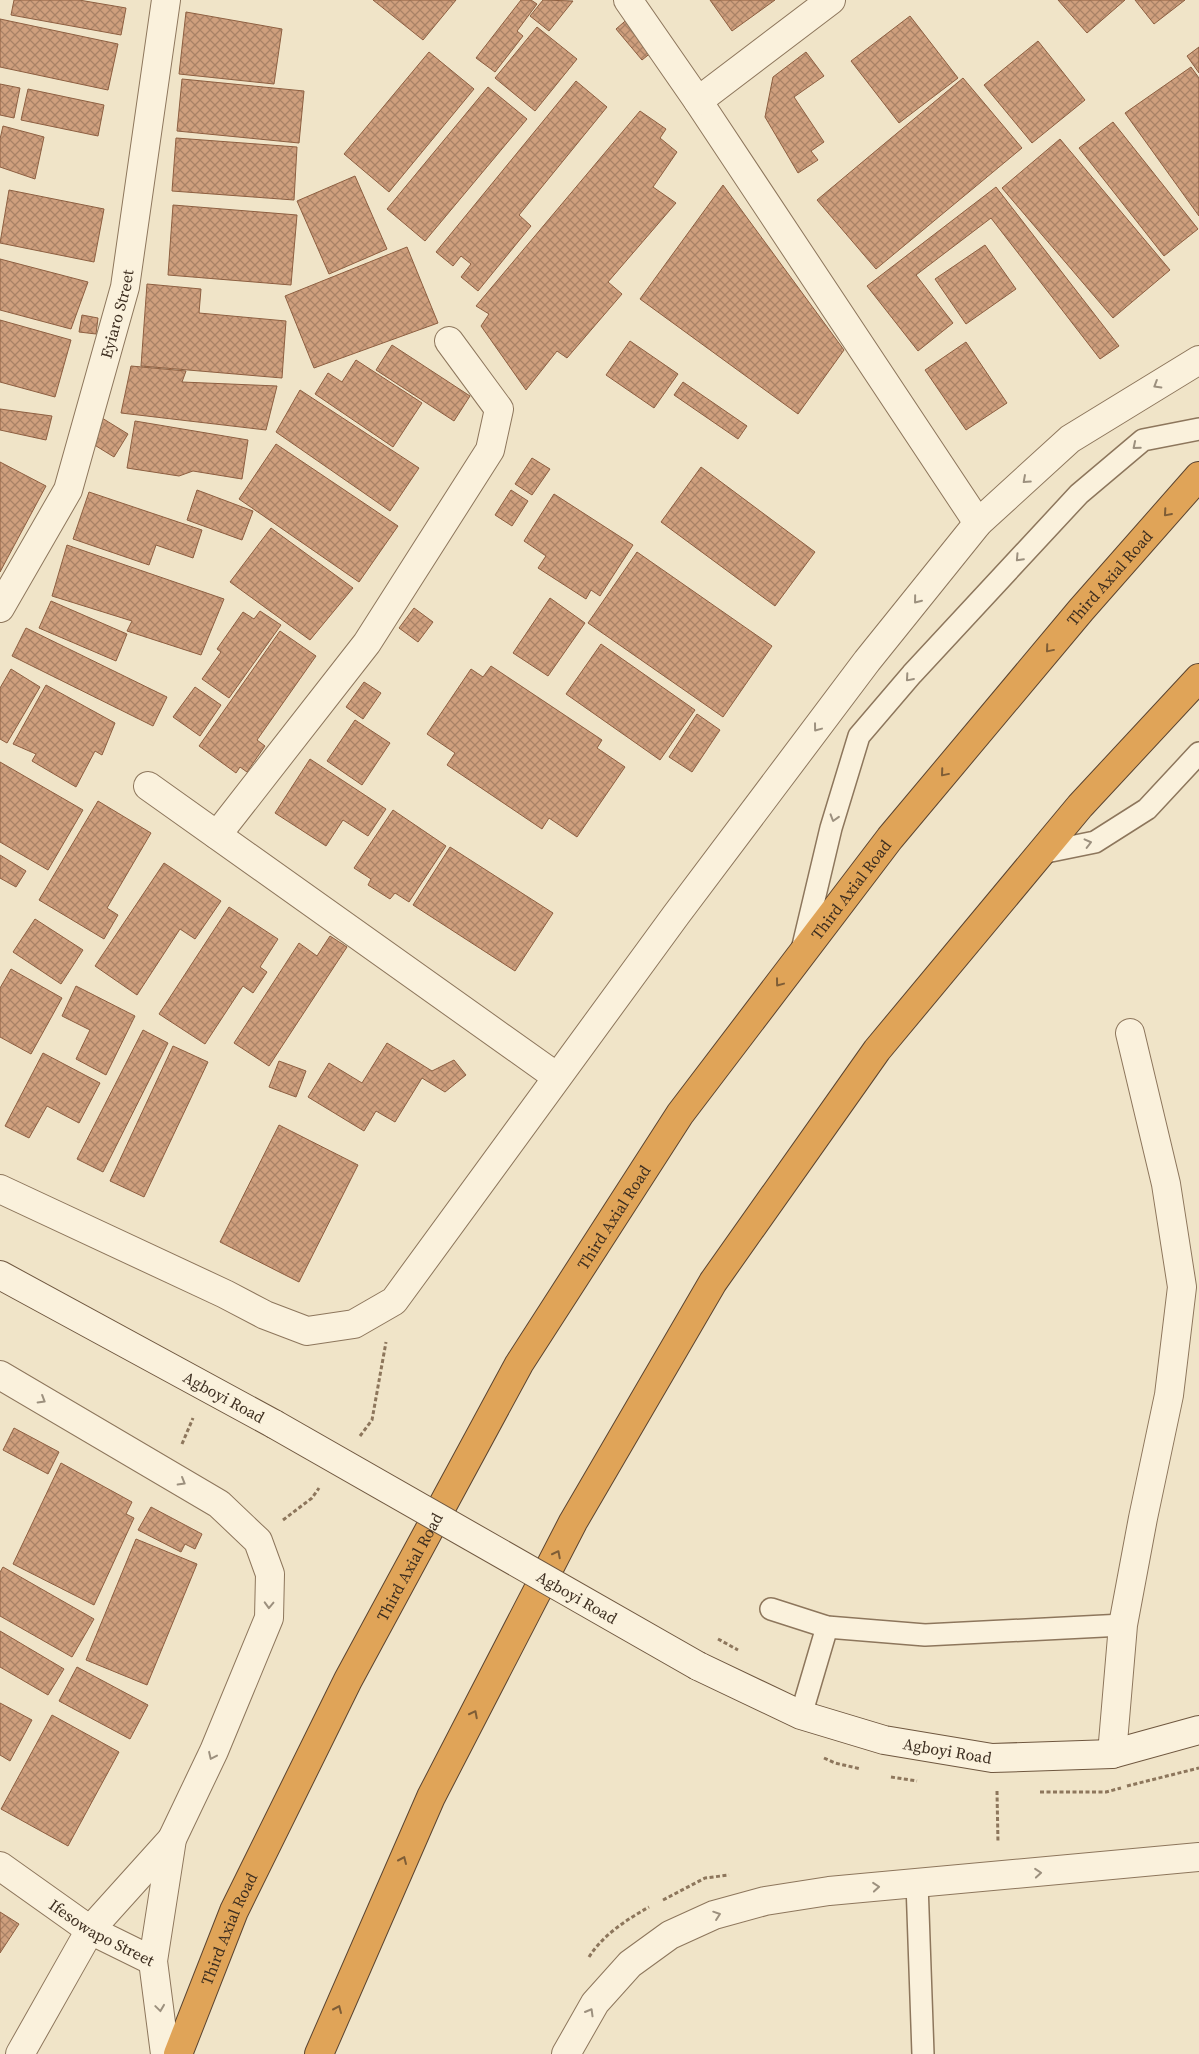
<svg xmlns="http://www.w3.org/2000/svg" width="1199" height="2054" viewBox="0 0 1199 2054" font-family="'Source Serif 4',serif">
  <style>
    .building { fill: url(#building-cross-hatch); stroke: #8d5f41 }
    .lines { fill: none; stroke-linecap: round; stroke-linejoin: round }
    .service-casing { stroke: #8d765c; stroke-width: 24 }
    .minor-casing { stroke: #8d765c; stroke-width: 30 }
    .tertiary-casing { stroke: #8d765c; stroke-width: 30 }
    .secondary-casing { stroke: #6f573f; stroke-width: 30 }
    .motorway-casing { stroke: #5b4430; stroke-width: 30 }
    .path { stroke: #8d765c; stroke-width: 3; stroke-dasharray: 4 2.5; stroke-linecap: butt }
    .service { stroke: #faf1dc; stroke-width: 21 }
    .minor { stroke: #faf1dc; stroke-width: 28 }
    .tertiary { stroke: #faf1dc; stroke-width: 28 }
    .secondary { stroke: #faf1dc; stroke-width: 28 }
    .motorway { stroke: #e0a458; stroke-width: 28 }
    .secondary-bridge-casing { stroke: #6f573f; stroke-width: 30; stroke-linecap: butt }
    .path-bridge { stroke: #8d765c; stroke-width: 3; stroke-dasharray: 4 2.5; stroke-linecap: butt }
    .secondary-bridge { stroke: #faf1dc; stroke-width: 28 }
    .oneway { stroke: #9c907e }
    .oneway2 { stroke: #7e5d36 }
    .labels { text-anchor: middle; stroke-width: 4; stroke-linejoin: round; paint-order: stroke }
    .street-label { font-size: 16px; fill: #3d2e20; stroke: #f7eed8 }
  </style>
  <defs>
    <pattern id="building-cross-hatch" width="8" height="8" patternUnits="userSpaceOnUse" patternTransform="scale(1.25)"><rect width="8" height="8" fill="#cf9f7d"/><path d="M0 0l8 8M0 8l8-8" fill="none" stroke="#a98266"/></pattern>
  </defs>
  <rect width="100%" height="100%" fill="#f0e4c8"/>
  <g class="building">
    <polygon points="14,0 79,0 126,8 121,35 11,15"/>
    <polygon points="373,0 456,0 423,40"/>
    <polygon points="521,0 531,0 537,4 517,31 523,36 495,72 476,58"/>
    <polygon points="543,0 573,1 549,31 530,16"/>
    <polygon points="710,0 775,0 732,31"/>
    <polygon points="1058,0 1125,0 1087,33"/>
    <polygon points="1135,0 1185,0 1154,24"/>
    <polygon points="186,12 282,29 274,84 179,74"/>
    <polygon points="631,16 658,47 642,60 616,29"/>
    <polygon points="910,16 958,78 899,123 851,61"/>
    <polygon points="0,19 118,44 108,90 0,67"/>
    <polygon points="537,27 577,59 535,111 495,78"/>
    <polygon points="1038,41 1085,100 1032,143 984,85"/>
    <polygon points="1199,47 1199,73 1187,56"/>
    <polygon points="429,52 474,89 389,192 344,154"/>
    <polygon points="806,52 824,76 794,97 824,142 811,151 818,160 798,173 765,117 773,77"/>
    <polygon points="1191,67 1199,78 1199,216 1125,113"/>
    <polygon points="963,78 1022,148 876,269 817,200"/>
    <polygon points="182,79 304,91 299,143 177,131"/>
    <polygon points="576,81 607,107 519,215 531,226 478,291 461,277 471,264 461,256 453,266 436,252"/>
    <polygon points="0,84 20,88 14,118 0,115"/>
    <polygon points="488,87 527,119 425,241 387,209"/>
    <polygon points="28,89 104,105 98,136 21,120"/>
    <polygon points="640,111 666,129 660,138 677,152 653,187 676,203 608,282 622,294 567,358 557,351 526,390 481,326 489,314 476,306"/>
    <polygon points="1113,122 1198,229 1164,256 1079,148"/>
    <polygon points="3,126 44,137 35,179 0,167 0,139"/>
    <polygon points="176,138 297,147 294,200 172,191"/>
    <polygon points="1060,139 1170,270 1113,318 1002,188"/>
    <polygon points="355,176 387,249 329,274 297,201"/>
    <polygon points="723,185 844,350 798,414 640,299"/>
    <polygon points="996,187 1119,346 1100,359 991,218 916,275 953,323 918,351 867,286"/>
    <polygon points="9,190 104,209 94,262 0,243"/>
    <polygon points="173,205 297,215 291,285 168,275"/>
    <polygon points="985,245 1016,289 966,324 935,279"/>
    <polygon points="407,247 438,323 314,368 285,296"/>
    <polygon points="0,259 88,282 71,329 0,310"/>
    <polygon points="147,284 201,289 199,313 286,321 282,378 141,366"/>
    <polygon points="82,315 98,318 96,334 79,332"/>
    <polygon points="0,320 71,340 55,397 0,382"/>
    <polygon points="630,341 678,374 654,408 606,375"/>
    <polygon points="966,342 1007,403 966,430 925,370"/>
    <polygon points="392,345 470,396 454,421 376,370"/>
    <polygon points="356,360 422,403 393,447 315,394 328,373 342,382"/>
    <polygon points="131,366 186,371 182,382 277,386 266,430 121,413"/>
    <polygon points="683,382 747,426 738,439 674,395"/>
    <polygon points="300,390 419,468 390,511 276,432"/>
    <polygon points="0,409 52,416 46,440 0,430"/>
    <polygon points="102,418 128,434 114,457 88,441"/>
    <polygon points="135,421 248,440 242,479 193,471 179,476 127,468"/>
    <polygon points="276,444 398,526 359,582 239,499"/>
    <polygon points="532,458 550,469 532,495 515,484"/>
    <polygon points="0,462 46,486 0,572"/>
    <polygon points="701,467 815,552 775,606 661,522"/>
    <polygon points="197,490 253,511 242,540 187,520"/>
    <polygon points="511,490 528,501 512,526 495,515"/>
    <polygon points="89,492 202,530 193,558 156,545 149,565 73,539"/>
    <polygon points="554,494 633,545 600,596 591,590 586,599 538,568 546,556 524,541"/>
    <polygon points="271,528 353,588 310,640 230,582"/>
    <polygon points="67,545 224,599 201,655 127,631 132,621 52,596"/>
    <polygon points="637,552 772,646 723,717 588,623"/>
    <polygon points="550,598 585,623 548,676 513,653"/>
    <polygon points="51,601 127,634 116,661 39,628"/>
    <polygon points="414,608 433,622 418,642 399,628"/>
    <polygon points="260,611 281,625 229,698 202,679 221,652 217,649 243,612 254,619"/>
    <polygon points="26,628 167,697 153,726 12,656"/>
    <polygon points="280,631 316,656 257,740 265,746 247,772 240,767 236,773 199,746"/>
    <polygon points="601,644 695,710 660,760 566,694"/>
    <polygon points="491,666 602,740 597,748 625,767 577,837 549,818 542,829 447,765 455,753 427,734 471,669 483,677"/>
    <polygon points="11,669 40,687 7,743 0,739 0,688"/>
    <polygon points="364,682 381,693 363,719 346,707"/>
    <polygon points="46,685 115,723 102,755 95,751 76,787 32,761 36,754 13,744"/>
    <polygon points="195,687 221,705 200,736 173,717"/>
    <polygon points="697,714 720,730 692,772 669,757"/>
    <polygon points="355,720 390,743 362,785 327,761"/>
    <polygon points="310,759 386,809 368,836 343,820 326,846 275,813"/>
    <polygon points="0,762 83,810 48,870 0,842"/>
    <polygon points="98,801 151,833 107,908 118,915 104,939 39,900"/>
    <polygon points="393,810 446,846 409,902 395,893 390,899 368,885 371,879 354,868"/>
    <polygon points="450,847 553,913 515,971 413,905"/>
    <polygon points="0,855 26,871 16,887 0,878"/>
    <polygon points="164,863 221,901 195,939 180,929 137,995 95,966"/>
    <polygon points="229,907 278,939 260,967 267,972 253,993 243,986 205,1044 159,1014"/>
    <polygon points="35,919 83,950 61,984 13,952"/>
    <polygon points="330,936 347,947 269,1066 234,1043 299,943 317,956"/>
    <polygon points="11,969 62,998 31,1054 0,1037 0,988"/>
    <polygon points="76,986 135,1016 106,1075 76,1059 90,1030 62,1016"/>
    <polygon points="143,1030 168,1043 103,1172 77,1159"/>
    <polygon points="387,1043 432,1071 454,1060 466,1075 445,1092 422,1078 395,1122 376,1111 364,1131 308,1097 329,1063 362,1083"/>
    <polygon points="173,1046 208,1062 144,1197 110,1181"/>
    <polygon points="43,1053 100,1083 79,1123 47,1106 29,1138 5,1126"/>
    <polygon points="279,1061 306,1071 296,1097 269,1087"/>
    <polygon points="279,1125 358,1165 299,1282 220,1242"/>
    <polygon points="14,1428 59,1452 48,1474 3,1450"/>
    <polygon points="61,1463 132,1502 126,1514 134,1518 94,1605 13,1564"/>
    <polygon points="151,1507 202,1534 195,1549 185,1544 181,1552 138,1530"/>
    <polygon points="136,1539 197,1564 147,1685 86,1660"/>
    <polygon points="3,1567 94,1619 72,1657 0,1616 0,1572"/>
    <polygon points="0,1631 64,1669 48,1695 0,1667"/>
    <polygon points="77,1667 148,1705 130,1739 59,1701"/>
    <polygon points="0,1703 32,1720 10,1761 0,1755"/>
    <polygon points="52,1715 119,1752 68,1846 1,1809"/>
    <polygon points="0,1912 19,1924 0,1953"/>
  </g>
  <g class="lines">
    <defs>
      <g id="service">
        <polyline points="1041,853 1095,842 1147,809 1199,753"/>
        <polyline points="802,950 831,828 859,736 912,674 1079,494 1143,440 1199,429"/>
        <polyline points="771,1609 827,1627 925,1635 1123,1625"/>
        <polyline points="801,1715 827,1627"/>
        <polyline points="917,1883 923,2054"/>
      </g>
      <g id="minor">
        <polyline points="628,0 698,101 978,523"/>
        <polyline points="698,101 831,0"/>
        <path id="s1" d="M0,608L68,490L125,287L166,0"/>
        <polyline points="148,786 557,1077"/>
        <polyline points="217,835 367,643 490,450 499,409 449,341"/>
        <polyline points="0,1375 219,1504 258,1541 270,1574 269,1618 214,1751 172,1839 153,1961 165,2054"/>
        <polyline points="1112,1754 1123,1625 1143,1518 1169,1395 1182,1287 1166,1184 1130,1033"/>
        <path id="s2" d="M0,1866L90,1930L153,1961"/>
        <polyline points="20,2054 90,1930 172,1839"/>
      </g>
      <g id="tertiary">
        <polyline points="0,1189 225,1294 265,1315 307,1331 354,1324 394,1301 676,915 867,661 978,523 1070,439 1199,360"/>
        <polyline points="566,2054 595,2003 630,1964 670,1935 714,1915 765,1901 829,1891 1199,1857"/>
      </g>
      <g id="secondary">
        <path id="s3" d="M0,1275L274,1424"/>
        <path id="s4" d="M698,1666L801,1715L884,1740L992,1758L1112,1754L1199,1730"/>
      </g>
      <g id="motorway">
        <path id="s5" d="M178,2054L234,1911L348,1680L519,1364L680,1114L890,838L1081,610L1199,476"/>
        <polyline points="319,2054 431,1797 573,1522 713,1282 877,1050 1080,806 1199,678"/>
      </g>
    </defs>
    <use href="#service" class="service-casing"/>
    <use href="#minor" class="minor-casing"/>
    <use href="#tertiary" class="tertiary-casing"/>
    <use href="#secondary" class="secondary-casing"/>
    <use href="#motorway" class="motorway-casing"/>
    <g class="path">
      <polyline points="360,1436 372,1420 386,1342"/>
      <polyline points="182,1444 193,1418"/>
      <polyline points="283,1520 312,1498 319,1488"/>
      <polyline points="824,1758 835,1763 861,1769"/>
      <polyline points="891,1777 917,1781"/>
      <polyline points="1127,1786 1199,1768"/>
      <polyline points="997,1791 998,1843"/>
      <polyline points="1040,1792 1106,1792 1121,1788"/>
      <polyline points="663,1900 705,1878 729,1875"/>
      <path d="M589,1957C603,1935 626,1920 649,1907"/>
    </g>
    <use href="#service" class="service"/>
    <use href="#minor" class="minor"/>
    <use href="#tertiary" class="tertiary"/>
    <use href="#secondary" class="secondary"/>
    <use href="#motorway" class="motorway"/>
    <defs>
      <g id="secondary-bridge">
        <path id="s6" d="M274,1424L698,1666"/>
      </g>
    </defs>
    <use href="#secondary-bridge" class="secondary-bridge-casing"/>
    <polyline class="path-bridge" points="718,1639 738,1650"/>
    <use href="#secondary-bridge" class="secondary-bridge"/>
  </g>
  <defs><path id="oneway-chevron" d="M-2-3.5L2.5 0L-2 3.5" fill="none" stroke-width="1.6" stroke-linecap="round" stroke-linejoin="round" transform="scale(1.25)"/></defs>
  <g class="oneway">
    <use href="#oneway-chevron" transform="translate(1157 385) rotate(149)"/>
    <use href="#oneway-chevron" transform="translate(1136 446) rotate(140)"/>
    <use href="#oneway-chevron" transform="translate(1026 480) rotate(138)"/>
    <use href="#oneway-chevron" transform="translate(1019 558) rotate(133)"/>
    <use href="#oneway-chevron" transform="translate(917 600) rotate(129)"/>
    <use href="#oneway-chevron" transform="translate(909 678) rotate(131)"/>
    <use href="#oneway-chevron" transform="translate(817 728) rotate(127)"/>
    <use href="#oneway-chevron" transform="translate(834 818) rotate(107)"/>
    <use href="#oneway-chevron" transform="translate(1088 843) rotate(-14)"/>
    <use href="#oneway-chevron" transform="translate(42 1400) rotate(31)"/>
    <use href="#oneway-chevron" transform="translate(182 1482) rotate(30)"/>
    <use href="#oneway-chevron" transform="translate(269 1605) rotate(92)"/>
    <use href="#oneway-chevron" transform="translate(212 1756) rotate(115)"/>
    <use href="#oneway-chevron" transform="translate(1038 1873) rotate(-5)"/>
    <use href="#oneway-chevron" transform="translate(876 1887) rotate(-5)"/>
    <use href="#oneway-chevron" transform="translate(717 1915) rotate(-19)"/>
    <use href="#oneway-chevron" transform="translate(160 2008) rotate(82)"/>
    <use href="#oneway-chevron" transform="translate(590 2012) rotate(-60)"/>
  </g>
  <g class="oneway2">
    <use href="#oneway-chevron" transform="translate(1167 513) rotate(131)"/>
    <use href="#oneway-chevron" transform="translate(1049 649) rotate(130)"/>
    <use href="#oneway-chevron" transform="translate(944 773) rotate(130)"/>
    <use href="#oneway-chevron" transform="translate(779 983) rotate(127)"/>
    <use href="#oneway-chevron" transform="translate(557 1554) rotate(-63)"/>
    <use href="#oneway-chevron" transform="translate(474 1714) rotate(-63)"/>
    <use href="#oneway-chevron" transform="translate(403 1860) rotate(-66)"/>
    <use href="#oneway-chevron" transform="translate(338 2009) rotate(-66)"/>
  </g>
  <g class="labels">
    <g class="street-label">
      <text dy="6" stroke="none"><textPath href="#s1" startOffset="319">Eyiaro Street</textPath></text>
      <text dy="6" stroke="none"><textPath href="#s5" startOffset="1755">Third Axial Road</textPath></text>
      <text dy="6" stroke="none"><textPath href="#s5" startOffset="1350">Third Axial Road</textPath></text>
      <text dy="6" stroke="none"><textPath href="#s5" startOffset="945">Third Axial Road</textPath></text>
      <text dy="6" stroke="none"><textPath href="#s3" startOffset="255">Agboyi Road</textPath></text>
      <text dy="6" stroke="none"><textPath href="#s5" startOffset="540">Third Axial Road</textPath></text>
      <text dy="6" stroke="none"><textPath href="#s6" startOffset="349">Agboyi Road</textPath></text>
      <text dy="6" stroke="none"><textPath href="#s4" startOffset="265">Agboyi Road</textPath></text>
      <text dy="6" stroke="none"><textPath href="#s5" startOffset="135">Third Axial Road</textPath></text>
      <text dy="6" stroke="none"><textPath href="#s2" startOffset="122">Ifesowapo Street</textPath></text>
    </g>
  </g>
</svg>
